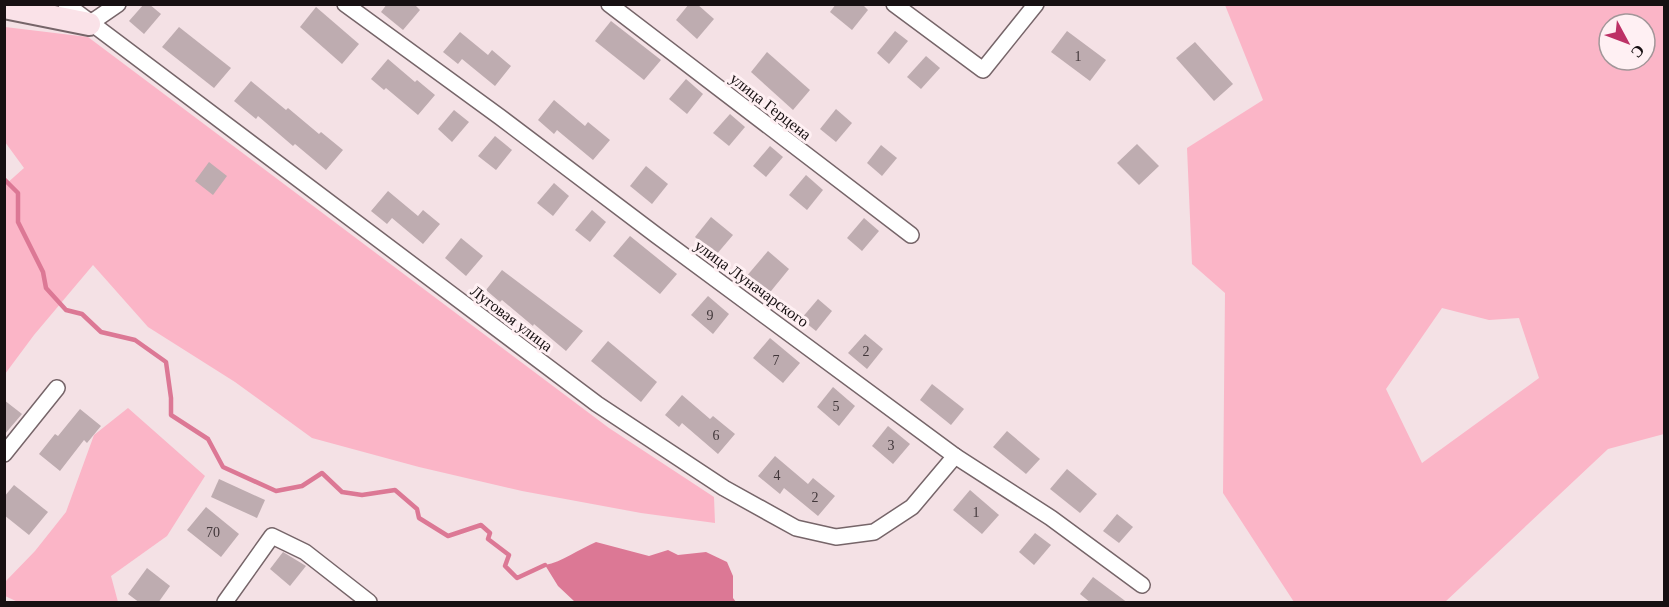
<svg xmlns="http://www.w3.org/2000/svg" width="1669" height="607" viewBox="0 0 1669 607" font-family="Georgia,serif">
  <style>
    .green { fill: #fbb5c7; fill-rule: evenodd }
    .water { fill: #dc7895 }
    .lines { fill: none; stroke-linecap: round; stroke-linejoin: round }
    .stream { stroke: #dc7895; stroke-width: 4.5 }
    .building { fill: #beacb0 }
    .street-casing { stroke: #766569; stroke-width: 18 }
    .secondary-casing { stroke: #766569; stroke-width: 26 }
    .street { stroke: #fff; stroke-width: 15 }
    .secondary { stroke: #fae2e8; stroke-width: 22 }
    .labels { text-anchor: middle; stroke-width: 6; stroke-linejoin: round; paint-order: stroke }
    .number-label { font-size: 14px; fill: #41373a }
    .street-label { font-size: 16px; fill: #171012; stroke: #fff0f3 }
  </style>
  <rect width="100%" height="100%" fill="#f4e1e5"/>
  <g class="green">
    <path d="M1225,5H1664V434L1608,449L1445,602H1294L1223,493L1225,293L1192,264L1187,148L1263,100ZM1609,24H1645V60H1609ZM1442,308L1489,320L1519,318L1539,378L1422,463L1386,389Z"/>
    <polygon points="5,27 88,37 609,428 714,497 715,523 641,513 522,491 419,467 312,438 235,382 148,327 93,265 34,335 5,374 5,185 24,168 5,142"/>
    <polygon points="128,408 205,476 167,536 111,576 118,602 18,602 5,596 5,582 35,551 66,512 94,435"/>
  </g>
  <path class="water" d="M596,542L649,556L668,550L678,555L706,552L727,562L733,576V598L736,602H575L558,586L545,565C562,562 579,549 596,542Z"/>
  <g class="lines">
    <polyline class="stream" points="4,179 18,193 18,222 43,272 46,288 66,310 82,314 101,332 135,340 166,362 171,398 171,415 208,439 223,467 276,491 302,486 322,473 342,492 362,495 395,490 417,509 419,518 448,536 481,525 490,533 488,539 509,555 505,566 517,578 545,565"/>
  </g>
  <g class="building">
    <polygon points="144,4 149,4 161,14 144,34 129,21"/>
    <polygon points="387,4 414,4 420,10 403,30 381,12"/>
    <polygon points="689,4 697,4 714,19 697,39 676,20"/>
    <polygon points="836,4 862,4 868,10 852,30 830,12"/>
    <polygon points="316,7 359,44 342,64 300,27"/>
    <polygon points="611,21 661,60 644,80 595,41"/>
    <polygon points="179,27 231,68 214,88 162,47"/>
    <polygon points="895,31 908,41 889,64 877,53"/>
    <polygon points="1067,31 1106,60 1090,81 1051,52"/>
    <polygon points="460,32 488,55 492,50 511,66 495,86 462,59 458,64 443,52"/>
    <polygon points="1195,42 1233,84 1214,101 1176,58"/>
    <polygon points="767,52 810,90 793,110 751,72"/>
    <polygon points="926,56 940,68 921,89 907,77"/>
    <polygon points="388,59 415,82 417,80 435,95 418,115 386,88 384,90 371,79"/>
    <polygon points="686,79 703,94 687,114 669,99"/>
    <polygon points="251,81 286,110 288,108 319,134 321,132 343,150 326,170 295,144 293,146 258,116 256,119 234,101"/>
    <polygon points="554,100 585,126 588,122 610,140 593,160 557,130 554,134 538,120"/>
    <polygon points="836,109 852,123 836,142 820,129"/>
    <polygon points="454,110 469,122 452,142 438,129"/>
    <polygon points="730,114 745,127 729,146 713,133"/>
    <polygon points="495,136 512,150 496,170 478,156"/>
    <polygon points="1137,144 1159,166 1139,185 1117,163"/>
    <polygon points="881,145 897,158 882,176 867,163"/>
    <polygon points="770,146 783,157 766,177 753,166"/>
    <polygon points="209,162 227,176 213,195 195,181"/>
    <polygon points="646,166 668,184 652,204 630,186"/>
    <polygon points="806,175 823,190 807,210 789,195"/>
    <polygon points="554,183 569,196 553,216 537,203"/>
    <polygon points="388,191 418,216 423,210 440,224 423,244 392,218 387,224 371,211"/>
    <polygon points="592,210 606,222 590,242 575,230"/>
    <polygon points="711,217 733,235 716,255 695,237"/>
    <polygon points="864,218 879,231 862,251 847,238"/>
    <polygon points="630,236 677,274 660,294 613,256"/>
    <polygon points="461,238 483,256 466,276 445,258"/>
    <polygon points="768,251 789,269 767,296 745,278"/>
    <polygon points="502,270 583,331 566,351 534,324 533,326 502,300 500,302 486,290"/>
    <polygon points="708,296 729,314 713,334 691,315"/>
    <polygon points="818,299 832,311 816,331 801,319"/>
    <polygon points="865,334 883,349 867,369 848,353"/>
    <polygon points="770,338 800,363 783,383 753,358"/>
    <polygon points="608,341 657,382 641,402 591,361"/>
    <polygon points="932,384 964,409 951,425 920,400"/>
    <polygon points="833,387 855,406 839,426 817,407"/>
    <polygon points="682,395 710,419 713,416 735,434 718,454 682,423 679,427 665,415"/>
    <polygon points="4,400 22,414 4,435"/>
    <polygon points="80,409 101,426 87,443 84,440 60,471 39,454 55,434 58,436"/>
    <polygon points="888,426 910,444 893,464 872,446"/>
    <polygon points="1007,431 1040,459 1026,474 993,447"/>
    <polygon points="775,456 808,484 813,478 835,496 818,516 784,488 780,494 758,476"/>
    <polygon points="1067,469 1097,494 1080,513 1050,489"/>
    <polygon points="219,479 265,500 257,518 211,497"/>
    <polygon points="14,485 48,512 29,535 4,515 4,497"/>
    <polygon points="970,490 999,515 982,534 953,510"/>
    <polygon points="206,507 239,534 221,557 187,530"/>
    <polygon points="1117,514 1133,527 1119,543 1103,531"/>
    <polygon points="1035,533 1051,545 1034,565 1019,552"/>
    <polygon points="283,552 306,566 290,586 270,569"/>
    <polygon points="147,568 170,586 158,603 140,603 128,594"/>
    <polygon points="1093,577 1128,603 1091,603 1080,594"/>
  </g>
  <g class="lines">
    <defs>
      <g id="street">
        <polyline points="66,4 597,404 724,488 796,528 836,537 874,532 912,507 955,456"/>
        <polyline points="345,4 500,117 656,235 955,456 1051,518 1142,585"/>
        <polyline points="609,4 911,235"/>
        <polyline points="894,4 983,70 1036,4"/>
        <polyline points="89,24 118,4"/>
        <polyline points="4,454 57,388"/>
        <polyline points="225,602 272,536 305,552 369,602"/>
      </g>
      <polyline id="secondary" points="4,7 89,24"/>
    </defs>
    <use href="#street" class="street-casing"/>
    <use href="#secondary" class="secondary-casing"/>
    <use href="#street" class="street"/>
    <use href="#secondary" class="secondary"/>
  </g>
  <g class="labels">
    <g class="number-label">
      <text x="1078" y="61">1</text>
      <text x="710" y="320">9</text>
      <text x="866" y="356">2</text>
      <text x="776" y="365">7</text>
      <text x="836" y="411">5</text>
      <text x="716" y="440">6</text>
      <text x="891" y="450">3</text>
      <text x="777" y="480">4</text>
      <text x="815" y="502">2</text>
      <text x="976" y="517">1</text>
      <text x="213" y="537">70</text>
    </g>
    <g class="street-label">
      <text transform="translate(771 106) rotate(38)" y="6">улица Герцена</text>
      <text transform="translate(752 283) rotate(36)" y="6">улица Луначарского</text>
      <text transform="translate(512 318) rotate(37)" y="6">Луговая улица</text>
    </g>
  </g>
  <rect width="1669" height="607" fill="none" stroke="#171012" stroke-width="12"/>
  <g transform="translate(1627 42) rotate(131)"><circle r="28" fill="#fff0f3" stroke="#a29699" stroke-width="1.5"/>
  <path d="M0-4.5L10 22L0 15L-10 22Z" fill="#bd3166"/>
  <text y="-9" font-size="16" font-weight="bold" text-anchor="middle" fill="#171012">С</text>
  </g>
</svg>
